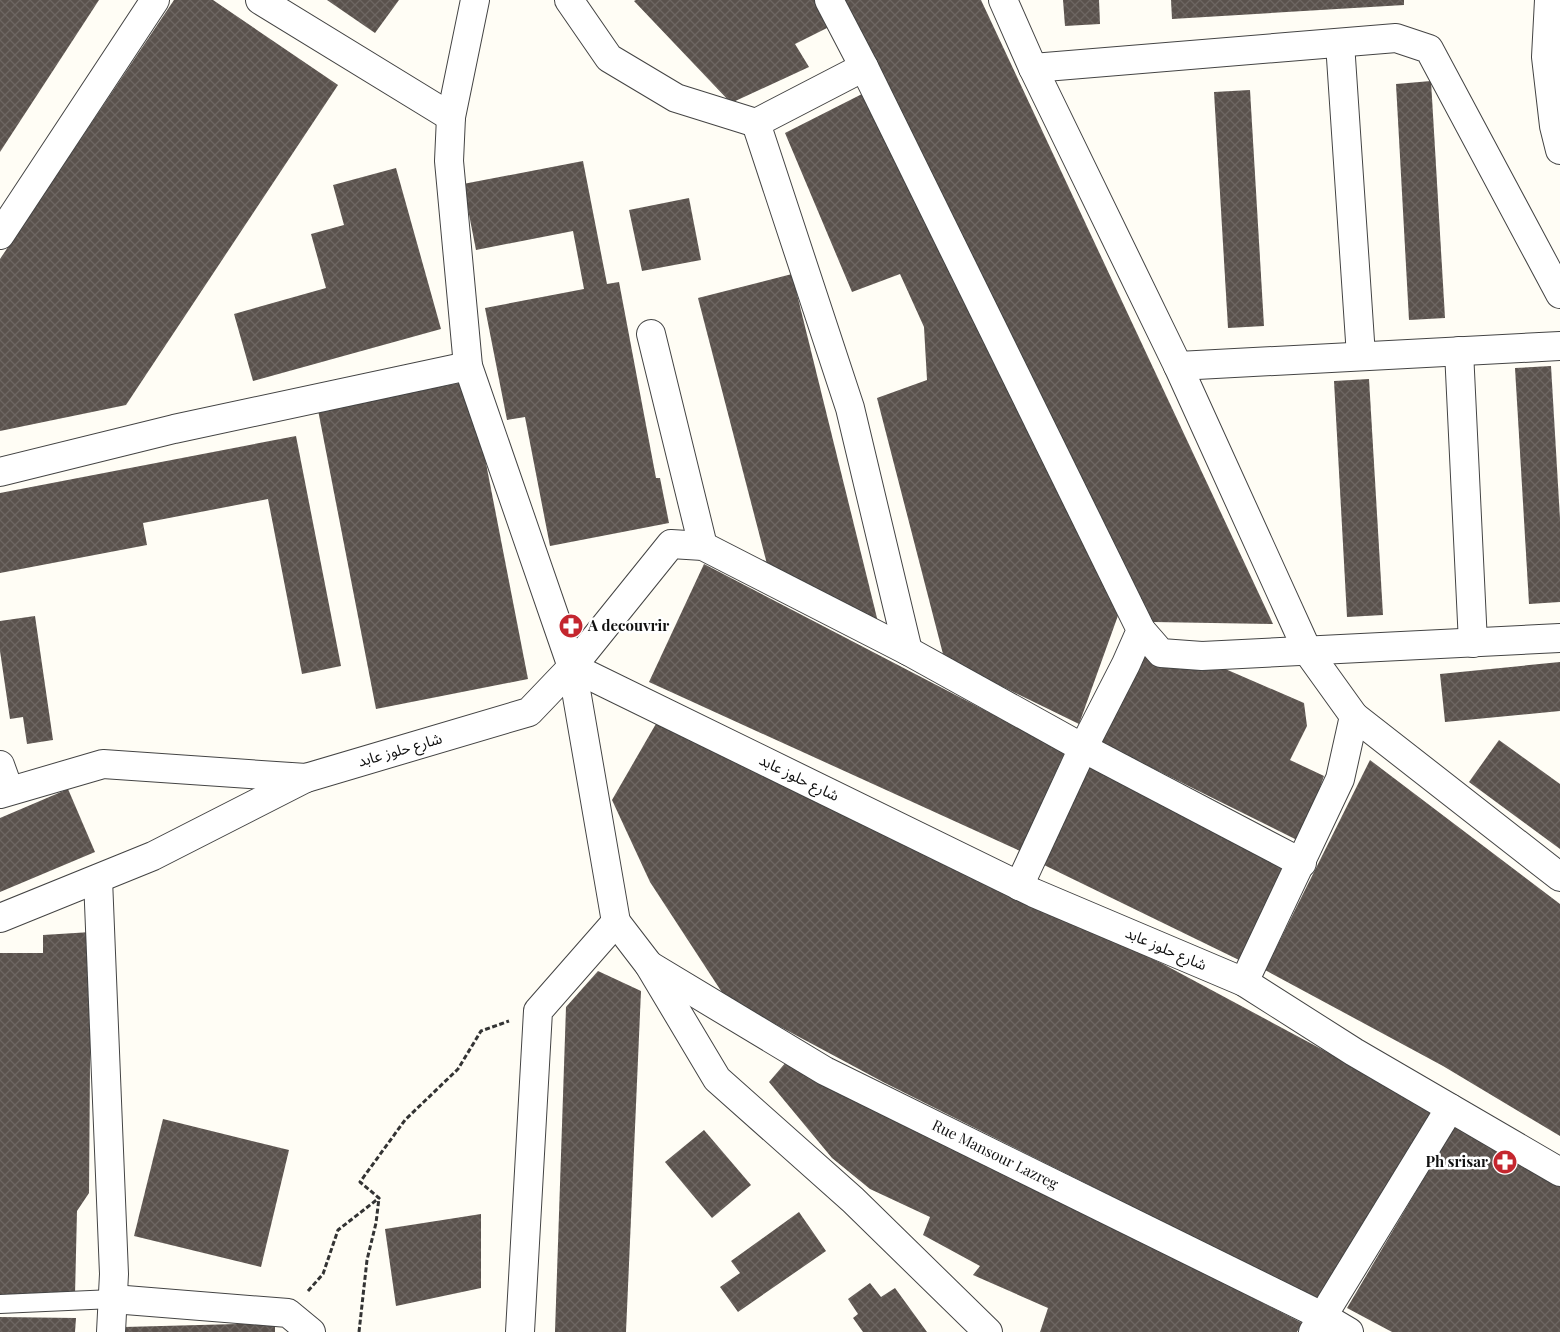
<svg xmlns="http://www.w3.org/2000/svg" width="1560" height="1332" viewBox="0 0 1560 1332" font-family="'Playfair Display','Noto Sans Arabic',serif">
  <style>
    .building { fill: url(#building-cross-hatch) }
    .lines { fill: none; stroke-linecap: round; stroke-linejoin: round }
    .service-casing { stroke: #444; stroke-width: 20 }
    .minor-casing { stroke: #444; stroke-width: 30 }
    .tertiary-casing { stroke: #444; stroke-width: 30 }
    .path { stroke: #333; stroke-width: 3; stroke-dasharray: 5 2.5; stroke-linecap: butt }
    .service { stroke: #fff; stroke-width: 18 }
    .minor { stroke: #fff; stroke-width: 28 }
    .tertiary { stroke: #fff; stroke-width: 28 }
    .labels { text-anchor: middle; stroke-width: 5; stroke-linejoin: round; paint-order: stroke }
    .poi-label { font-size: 15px; font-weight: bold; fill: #111; stroke: #fff; text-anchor: start }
    .street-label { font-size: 15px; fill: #111; stroke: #fff }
  </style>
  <defs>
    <pattern id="building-cross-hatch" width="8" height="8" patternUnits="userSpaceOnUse" patternTransform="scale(1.25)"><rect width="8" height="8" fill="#5a524d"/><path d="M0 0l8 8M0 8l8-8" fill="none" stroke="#6d6662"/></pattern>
  </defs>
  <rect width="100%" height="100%" fill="#fffdf5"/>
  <g class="building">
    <polygon points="0,0 99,0 0,152"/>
    <polygon points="174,0 213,0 338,85 126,405 0,431 0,259"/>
    <polygon points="327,0 399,0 375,33"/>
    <polygon points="636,0 817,0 831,26 795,44 809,67 731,103 634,1"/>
    <polygon points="841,0 981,0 1273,624 1153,622"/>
    <polygon points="1063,0 1099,0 1100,24 1065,26"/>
    <polygon points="1171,0 1404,0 1404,5 1172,19"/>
    <polygon points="1431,81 1445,318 1409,320 1396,84"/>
    <polygon points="1250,90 1264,326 1228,328 1214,92"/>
    <polygon points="864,93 1120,610 1079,724 944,658 877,398 927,380 924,327 900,274 852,292 785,133"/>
    <polygon points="583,161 607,284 619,282 656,478 660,478 669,523 550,546 525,417 507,420 485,308 584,289 573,231 476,250 463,184"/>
    <polygon points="396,168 441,329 253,381 234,314 326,288 311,234 344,225 333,185"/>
    <polygon points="689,198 701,260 642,271 629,210"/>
    <polygon points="792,274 878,622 768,568 698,298"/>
    <polygon points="1551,366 1560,519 1560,602 1529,604 1515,368"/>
    <polygon points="1369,379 1383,615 1347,617 1334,381"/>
    <polygon points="470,381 528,679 376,709 318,410"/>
    <polygon points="296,436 341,666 302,674 268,499 143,523 147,545 0,573 0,493"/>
    <polygon points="704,564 1065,752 1020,851 649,682"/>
    <polygon points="35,616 53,740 27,744 23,717 10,719 0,651 0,621"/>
    <polygon points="1141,654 1223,668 1304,703 1307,726 1290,760 1324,776 1301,842 1100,742"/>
    <polygon points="1560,662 1560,711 1445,722 1440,674"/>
    <polygon points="657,722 1163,964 1435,1110 1319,1300 883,1082 725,997 650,882 612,800"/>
    <polygon points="1499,740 1560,784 1560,849 1469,782"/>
    <polygon points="1370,760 1560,904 1560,1136 1443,1066 1265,970"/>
    <polygon points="1090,767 1287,862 1239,960 1042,864"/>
    <polygon points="68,789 95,852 0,892 0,818"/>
    <polygon points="91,932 89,1193 77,1211 75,1295 0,1297 0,953 43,953 43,935"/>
    <polygon points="598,971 641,991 626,1332 555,1332 566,1007"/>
    <polygon points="787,1061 1093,1216 1302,1323 1297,1332 1040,1332 1048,1308 973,1275 980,1266 923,1235 930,1217 870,1189 832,1158 769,1082"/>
    <polygon points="163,1119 289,1150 261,1267 134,1236"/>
    <polygon points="1456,1124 1560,1186 1560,1332 1392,1332 1347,1308"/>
    <polygon points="704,1130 751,1185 712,1218 665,1162"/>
    <polygon points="799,1212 826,1251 738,1312 720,1287 740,1273 731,1261"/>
    <polygon points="481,1214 481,1288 396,1306 385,1229"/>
    <polygon points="870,1283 881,1297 895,1288 927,1332 863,1332 853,1318 858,1314 848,1299"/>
    <polygon points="0,1317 76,1318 75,1332 0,1332"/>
    <polygon points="275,1323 275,1332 124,1332 124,1327"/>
  </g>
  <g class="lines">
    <defs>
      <polyline id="service" points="0,1304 113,1299"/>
      <g id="minor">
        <polyline points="260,0 451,117"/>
        <polyline points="475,0 451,117 449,161 468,366 572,667 616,922 538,1011 520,1332"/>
        <polyline points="569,0 609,58 676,98 756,123"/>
        <polyline points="829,0 864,67 1141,630 1126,664 1083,748 1019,886"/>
        <polyline points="1003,0 1033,68 1178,366 1308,652 1354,716 1340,779 1244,982"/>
        <polyline points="1549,0 1546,57 1554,126 1560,150"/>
        <polyline points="1340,43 1361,356"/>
        <polyline points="864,67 756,123 850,408 908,651"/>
        <polyline points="1033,68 1396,38 1429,49 1560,294"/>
        <polyline points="0,235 155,0"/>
        <polyline points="651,334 703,546"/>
        <polyline points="1459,351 1473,643"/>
        <polyline points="1178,366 1560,346"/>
        <polyline points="0,472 174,429 468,366"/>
        <polyline points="1141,630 1161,653 1202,656 1560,638"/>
        <polyline points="572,667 671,544 703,546 908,651 1083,748 1302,863"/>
        <polyline points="1354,716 1560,877"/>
        <polyline points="0,765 9,790"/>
        <polyline points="98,879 114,1274 111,1332"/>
        <polyline points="0,918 153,856 306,778"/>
        <polyline points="616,922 649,965 717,1079 853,1200 988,1332"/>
        <path id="s1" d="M649,965L825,1071L1322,1316L1349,1332"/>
        <polyline points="113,1299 288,1313 311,1332"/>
        <polyline points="1313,1332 1450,1108"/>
      </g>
      <polyline id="tertiary" points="0,794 103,764 306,778 529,712 572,667 1034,893 1244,982 1354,1052 1560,1172"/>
    </defs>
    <use href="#service" class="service-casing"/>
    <use href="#minor" class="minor-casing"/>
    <use href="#tertiary" class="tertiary-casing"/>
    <g class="path">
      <polyline points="308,1291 323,1274 338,1230 379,1198 360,1182 405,1120 458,1069 481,1031 509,1021"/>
      <polyline points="359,1332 367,1260 376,1223 379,1198"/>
    </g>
    <use href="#service" class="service"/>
    <use href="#minor" class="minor"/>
    <use href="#tertiary" class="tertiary"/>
  </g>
  <defs>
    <symbol id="pharmacy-disc" viewBox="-11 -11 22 22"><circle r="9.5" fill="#c4262e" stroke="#fff"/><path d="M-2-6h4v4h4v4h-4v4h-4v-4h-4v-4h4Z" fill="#fff"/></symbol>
  </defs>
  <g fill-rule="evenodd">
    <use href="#pharmacy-disc" x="557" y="612" width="28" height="28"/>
    <use href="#pharmacy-disc" x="1491" y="1148" width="28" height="28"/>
  </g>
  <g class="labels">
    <g class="poi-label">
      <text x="588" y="631">A decouvrir</text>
      <text x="1488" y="1167" text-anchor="end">Ph srisar</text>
    </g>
    <g class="street-label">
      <text transform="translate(400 750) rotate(-16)" y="5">شارع حلوز عابد</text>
      <text transform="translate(799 778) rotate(26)" y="5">شارع حلوز عابد</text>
      <text transform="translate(1166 949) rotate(23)" y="5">شارع حلوز عابد</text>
      <text dy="5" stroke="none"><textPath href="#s1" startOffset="395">Rue Mansour Lazreg</textPath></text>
    </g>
  </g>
</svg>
